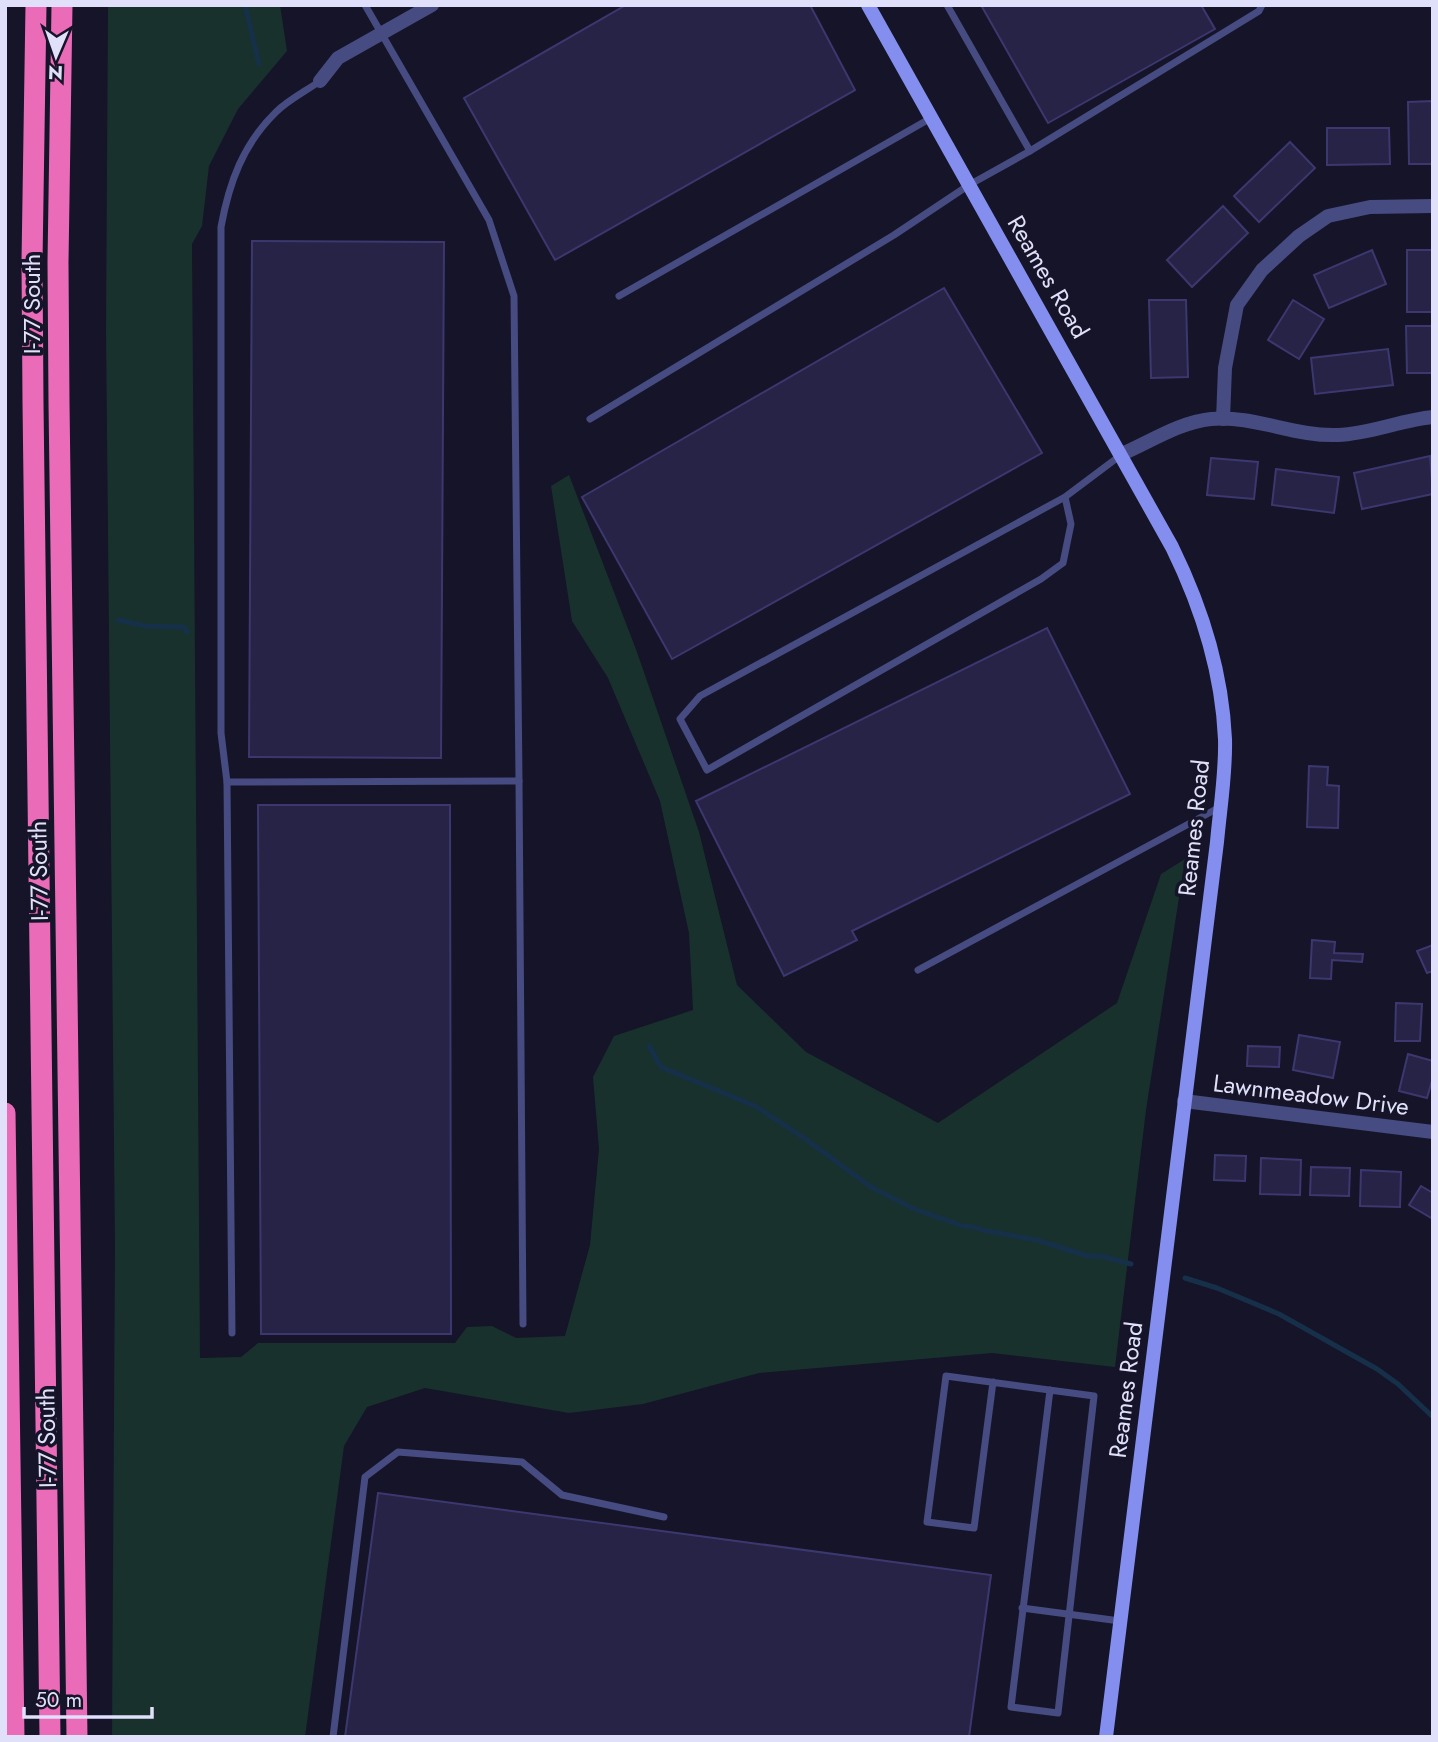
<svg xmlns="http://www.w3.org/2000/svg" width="1438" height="1742" viewBox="0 0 1438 1742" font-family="Jost,sans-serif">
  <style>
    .green { fill: #18312d }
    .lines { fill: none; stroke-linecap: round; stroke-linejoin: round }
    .stream { stroke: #17304a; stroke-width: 5 }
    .building { fill: #262347; stroke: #3c386f; stroke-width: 2 }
    .lane { stroke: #464b81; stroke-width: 7 }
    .street { stroke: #464b81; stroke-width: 14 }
    .secondary { stroke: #848eee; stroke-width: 14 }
    .highway { stroke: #ea6bb8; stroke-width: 21 }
    .labels { text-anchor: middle; stroke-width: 7; stroke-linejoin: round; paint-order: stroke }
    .street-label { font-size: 24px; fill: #e0e0fb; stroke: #151428 }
  </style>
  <rect width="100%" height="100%" fill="#151428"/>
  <polygon class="green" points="108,5 280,5 287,51 238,109 209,166 202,226 192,244 200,1358 241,1357 258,1343 455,1343 467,1327 492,1326 516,1338 565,1336 590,1245 599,1149 593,1077 614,1036 693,1010 689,933 660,801 608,678 572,621 551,486 569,475 637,652 699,832 737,985 806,1052 938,1123 1117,1003 1161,874 1185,859 1146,1110 1115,1367 992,1353 759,1373 643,1404 569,1413 425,1388 367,1407 344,1446 305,1737 112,1737 115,1248 106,330"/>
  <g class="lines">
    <g class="stream">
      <polyline points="245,5 259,64"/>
      <polyline points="118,620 146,626 184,627 187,632"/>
      <polyline points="649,1046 661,1067 755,1106 804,1138 871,1187 914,1209 963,1226 975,1227 982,1230 1037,1240 1087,1256 1100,1256 1131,1264"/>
      <polyline points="1185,1278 1217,1288 1279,1314 1377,1369 1398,1384 1433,1417"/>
    </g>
  </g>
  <g class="building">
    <polygon points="626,5 810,5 855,90 555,260 464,98"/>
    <polygon points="981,5 1201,5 1215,29 1048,123"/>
    <polygon points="1433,101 1433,164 1409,164 1408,102"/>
    <polygon points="1327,128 1389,128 1390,164 1327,165"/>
    <polygon points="1290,142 1315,168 1259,222 1234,196"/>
    <polygon points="1223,206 1248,233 1192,287 1167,260"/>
    <polygon points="252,241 444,242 441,758 249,757"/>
    <polygon points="1372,250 1386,284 1329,308 1314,275"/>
    <rect x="1407" y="250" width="26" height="62"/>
    <polygon points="944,288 1042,453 672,659 582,497"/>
    <polygon points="1149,300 1186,300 1188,377 1151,378"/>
    <polygon points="1293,300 1324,319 1299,359 1268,340"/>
    <polygon points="1406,326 1433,326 1433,373 1407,373"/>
    <polygon points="1388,349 1393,385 1315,394 1311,358"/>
    <polygon points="1430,456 1433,494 1362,509 1354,473"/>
    <polygon points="1211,458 1258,462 1254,499 1207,495"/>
    <polygon points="1276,469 1339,477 1334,513 1272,505"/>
    <polygon points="1047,628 1130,794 852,931 857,940 784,976 696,801"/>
    <polygon points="1309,766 1328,767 1327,785 1339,786 1338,828 1307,827"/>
    <polygon points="258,805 450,805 451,1334 261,1334"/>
    <polygon points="1312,940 1335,942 1334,953 1363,954 1362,962 1332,960 1331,979 1310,978"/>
    <polygon points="1433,945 1433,971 1427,973 1417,951"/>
    <polygon points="1396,1003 1422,1004 1420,1041 1395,1041"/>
    <polygon points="1299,1035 1340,1042 1333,1078 1293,1070"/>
    <polygon points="1248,1046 1280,1047 1279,1067 1247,1066"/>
    <polygon points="1408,1054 1433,1061 1433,1077 1427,1098 1399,1091"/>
    <polygon points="1215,1155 1246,1156 1245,1181 1214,1180"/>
    <polygon points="1261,1158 1301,1160 1300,1195 1260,1194"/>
    <polygon points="1311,1167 1350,1168 1349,1196 1310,1195"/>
    <polygon points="1361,1170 1401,1172 1400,1207 1360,1206"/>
    <polygon points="1421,1186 1433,1193 1433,1219 1409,1205"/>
    <polygon points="378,1493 991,1575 969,1737 345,1737"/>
  </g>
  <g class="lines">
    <g class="lane">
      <polyline points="365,5 489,220 514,296 519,781"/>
      <polyline points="1030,151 1259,11 1262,5"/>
      <polyline points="619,296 931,118"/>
      <polyline points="590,419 894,235 969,185 1030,151 947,5"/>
      <polyline points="1065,497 1071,524 1063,563 1041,579 707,770 680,719 700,696 1065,497 1121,455"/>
      <polyline points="227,782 519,781 523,1324"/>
      <polyline points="918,970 1220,807"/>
      <path d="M232,1333L227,782L221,733V227C229,183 243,144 276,112C288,100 306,91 320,81"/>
      <polyline points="993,1382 974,1528 927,1522 946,1376 1094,1396 1058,1713 1011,1707 1050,1390"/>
      <polyline points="1022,1608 1120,1621"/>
      <polyline points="333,1737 365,1477 398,1452 522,1462 562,1495 664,1517"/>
    </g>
    <g class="street">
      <polyline points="320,81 338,58 432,5"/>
      <polyline points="1223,419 1225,368 1237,305 1262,270 1299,236 1328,216 1370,207 1433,206"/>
      <path d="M1122,454C1150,442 1180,422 1211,419C1254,415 1295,437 1338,435C1370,434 1401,420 1433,417"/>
      <polyline points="1184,1101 1433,1132"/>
    </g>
    <path class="secondary" d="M868,5L1172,547C1202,608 1222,671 1225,739C1226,773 1220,808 1217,842L1106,1737"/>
    <g class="highway">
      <polyline points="36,5 32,262 33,403 50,1737"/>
      <polyline points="62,5 58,262 59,403 77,1737"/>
      <polyline points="5,1113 14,1737"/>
    </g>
  </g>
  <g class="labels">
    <g class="street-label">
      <text transform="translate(1048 277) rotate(60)" y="8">Reames Road</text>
      <text transform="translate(32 304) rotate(-90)" y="8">I-77 South</text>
      <text transform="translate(1194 828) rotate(-84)" y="8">Reames Road</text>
      <text transform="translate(39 871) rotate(-91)" y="8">I-77 South</text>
      <text transform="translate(1311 1095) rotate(7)" y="8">Lawnmeadow Drive</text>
      <text transform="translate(1126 1390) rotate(-83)" y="8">Reames Road</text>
      <text transform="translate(47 1438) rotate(-91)" y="8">I-77 South</text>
    </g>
  </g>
  <rect width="1438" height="1742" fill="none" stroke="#e0e0fb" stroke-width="14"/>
  <g transform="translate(56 56) rotate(182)" stroke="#151428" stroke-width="5" paint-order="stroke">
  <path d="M0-5L12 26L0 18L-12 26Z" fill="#e0e0fb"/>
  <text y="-10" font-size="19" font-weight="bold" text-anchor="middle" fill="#e0e0fb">N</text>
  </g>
  <path d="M24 1707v10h128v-10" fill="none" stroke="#e0e0fb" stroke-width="3.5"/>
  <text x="35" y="1707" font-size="21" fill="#e0e0fb" stroke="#151428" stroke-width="5" paint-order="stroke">50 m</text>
</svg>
